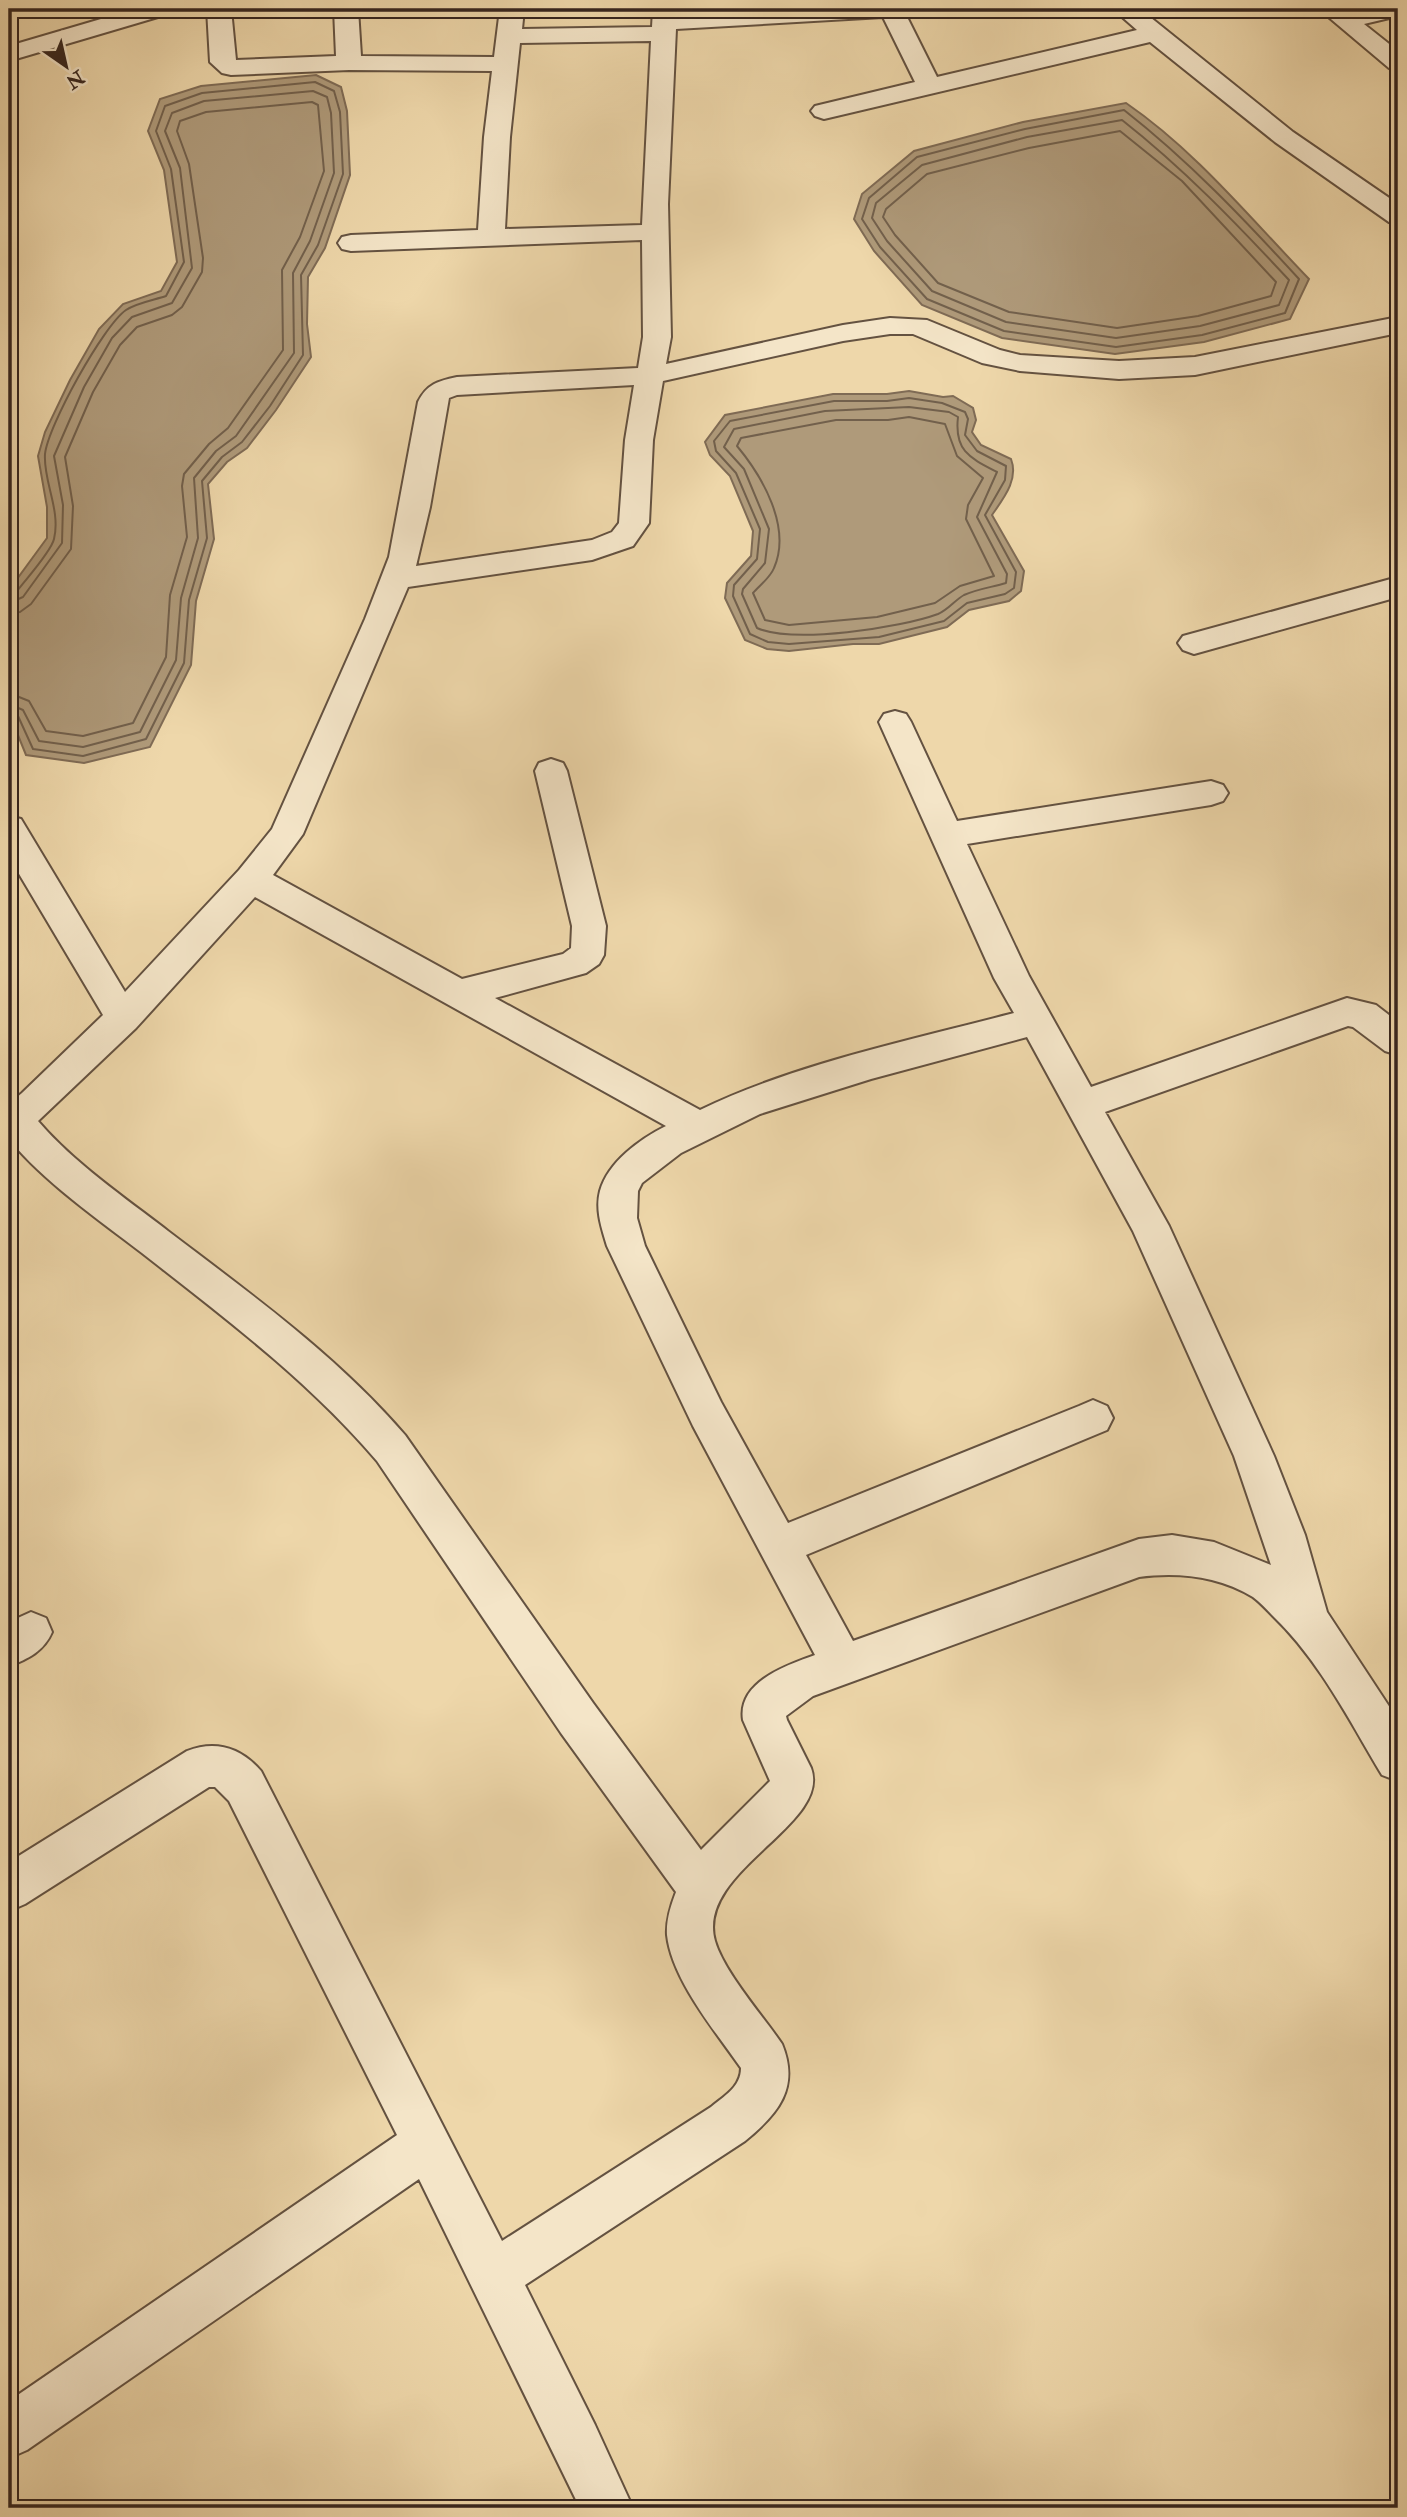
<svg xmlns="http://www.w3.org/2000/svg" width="1407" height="2517" viewBox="0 0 1407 2517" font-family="'IM FELL Double Pica',serif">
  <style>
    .water { fill: #af9a7a; stroke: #7f6b55; stroke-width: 2 }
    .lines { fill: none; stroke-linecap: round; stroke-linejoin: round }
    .shore { stroke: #72604c; stroke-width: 2 }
    .minor-casing { stroke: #645241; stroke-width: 4 }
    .minor { fill: #f4e5c8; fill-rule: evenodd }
  </style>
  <rect width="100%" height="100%" fill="#eed7aa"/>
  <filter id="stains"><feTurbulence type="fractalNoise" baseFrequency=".00286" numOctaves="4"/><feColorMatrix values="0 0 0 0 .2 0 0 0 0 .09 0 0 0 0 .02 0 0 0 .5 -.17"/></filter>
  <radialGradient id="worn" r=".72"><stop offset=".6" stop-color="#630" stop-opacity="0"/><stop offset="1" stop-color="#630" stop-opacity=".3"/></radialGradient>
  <g class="water">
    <polygon points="316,75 341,87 347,111 350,175 325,248 308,277 307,324 311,357 276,410 247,448 227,462 208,484 214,539 196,601 191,665 150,747 84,763 26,755 9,713 9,604 12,586 47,538 47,507 38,456 45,432 70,380 99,329 123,304 161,291 177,262 164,170 148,131 160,99 201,86"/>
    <path d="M1126,103C1196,151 1250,218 1309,279L1290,319L1204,342L1115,354L1002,338L922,305L874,251L854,219L862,194L914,151L1023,122Z"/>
    <path d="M909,391L943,397L953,396L973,408L976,420L972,432L981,445L1011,459C1019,480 1003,499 992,515L1024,571L1021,591L1009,601L969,610L947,627L879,644H853L789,651L767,649L745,640L725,598L727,583L751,556L753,531L730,476L710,455L705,442L725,415L833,394H887Z"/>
  </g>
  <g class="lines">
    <g class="shore">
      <path d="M1124,110C1189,161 1243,218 1299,279L1285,313L1202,335L1116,347L1004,331L927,299L880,247L862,219L869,198L917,157L1025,129Z"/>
      <path d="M1122,120C1183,168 1236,223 1289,280L1279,305L1200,326L1116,338L1006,322L932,291L887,241L872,218L876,203L922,165L1027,137Z"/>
      <polygon points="1120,131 1182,181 1276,282 1271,296 1198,316 1117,328 1009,312 938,283 895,235 883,217 886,209 927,174 1029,148"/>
      <polygon points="909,398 942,403 965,412 968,419 965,435 977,451 1006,466 1005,480 985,515 1016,572 1014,588 1005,594 967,603 944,621 879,637 789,644 768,642 750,634 733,596 734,585 757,559 760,529 736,473 716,451 714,441 730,421 834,401 887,401"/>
      <path d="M909,407L949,412L958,417C954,451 970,458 997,472L977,517L1007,574L1006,583C993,587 977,589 964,595C955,600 948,610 938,614C900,628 794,644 757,628L742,594L743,589L765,563L769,529L744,469L724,447L734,429L825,411Z"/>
      <path d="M909,417L945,424L957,456L983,478L968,505L966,519L994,576L960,586L935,603L877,617L789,625L765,620L753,593C760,585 770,578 774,568C792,527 762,476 737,446L741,438L836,420H888Z"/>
      <path d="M9,594L17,591C26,579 51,552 54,539C61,510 43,481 45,454C48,426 103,326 126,310C136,303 154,300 166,296L184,262L171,169L156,131L165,106L202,93L315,82L334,91L340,112L343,174L318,245L301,275L303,355L270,406L242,442L222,457L202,481L207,538L189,600L184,663L146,739L83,756L33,749L18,716L9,713"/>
      <polyline points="9,603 23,597 62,543 63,505 54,456 84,387 112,338 132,317 172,303 192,268 180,168 165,131 172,113 204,101 313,91 327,97 331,113 334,173 310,241 293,273 294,353 236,436 216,451 194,478 198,538 181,598 176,660 140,732 83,747 39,741 23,710 9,704"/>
      <polyline points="9,613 20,612 31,604 71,549 73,506 65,457 93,392 120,345 137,327 172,315 182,307 202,272 203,258 189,164 177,131 180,121 206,112 312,102 318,105 324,171 300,237 282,270 283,350 228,428 209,444 184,474 182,486 187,537 170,595 166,657 133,723 83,736 46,731 29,701 9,693"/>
    </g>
    <defs>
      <g id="minor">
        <polygon points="135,9 172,9 168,14 9,61 9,46"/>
        <path d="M207,9H231L236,60L336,56L334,9H358L361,56L494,57L500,9H524L522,29L652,27L653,9H677V14L769,9H903L937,77L1137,30L1113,9H1140L1293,132L1398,204V224L1389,222L1275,142L1150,42L824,119L815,116L811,111L815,106L915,82L883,17L676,29L668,204L671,337L666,364L843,325L890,318L927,320L1000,350L1020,355L1119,361L1195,357L1398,317V333L1195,375L1119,379L1020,371L982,363L913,334H890L843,341L663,381L653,440L649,523L633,546L592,560L408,587L303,834L273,875L462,979L563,954L571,948L572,926L535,771L539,763L551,759L563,763L567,771L606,926L604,955L599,964L586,973L495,998L700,1110C794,1064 912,1040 1014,1013L994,978L879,722L884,714L895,711L906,714L911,722L957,821L1211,781L1223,785L1228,793L1223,801L1211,805L967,844L1029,976L1091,1087L1347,998L1376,1005L1398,1022V1055L1385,1051L1353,1027L1348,1026L1105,1112L1169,1226L1274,1456L1305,1535L1327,1612L1398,1720V1781L1382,1775C1349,1720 1319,1660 1273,1616C1267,1610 1260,1602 1253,1597C1218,1576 1178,1572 1139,1577L813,1696L786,1716L787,1720L811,1768C832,1825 695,1871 715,1941C724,1972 763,2016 782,2044C800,2088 778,2114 745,2141L525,2285L595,2425L633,2508H580L419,2179L27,2450L9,2458V2401L397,2135L229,1801L215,1787H209L25,1904L9,1911V1862L187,1751C216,1740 241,1748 261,1771L502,2241L711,2107C724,2096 741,2087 741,2068C716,2032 672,1980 667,1935C666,1920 671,1905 676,1892L561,1733L377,1461C308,1380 225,1318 142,1253C99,1220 42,1180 9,1139V1096L16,1098L22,1093L103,1015L9,857V816L21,819L125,992L239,870L272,829L365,619L389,557L418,402C427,384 438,381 457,377L638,368L643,337L642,240L351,251L342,249L338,243L342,237L351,235L478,230L484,137L492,71L349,70L231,75L222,73L210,62ZM651,41L642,225L505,229L510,137L520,43ZM634,385L625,440L619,523L612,532L592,540L416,566L430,507L449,398L457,395ZM255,897L666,1126C640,1139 608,1162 600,1191C595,1210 602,1229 607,1246L693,1426L815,1655C787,1665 737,1682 743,1720L770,1781L701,1850L593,1703L405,1435C336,1355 252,1295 168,1231C124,1197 74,1163 38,1121L136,1028ZM1027,1037L1133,1231L1234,1456L1271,1565L1214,1542L1172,1535L1139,1539L853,1641L806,1555L1107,1430L1113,1418L1107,1406L1093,1400L1079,1406L788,1523L721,1402L645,1246L637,1218L638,1191L642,1183L681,1153L760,1114L871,1079Z"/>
        <polygon points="1319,9 1345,9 1350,13 1368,9 1398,9 1398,16 1364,24 1398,51 1398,70 1389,68"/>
        <polygon points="1398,577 1398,597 1194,654 1183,650 1178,643 1183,636"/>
        <path d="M31,1612L46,1618L52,1632C44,1651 28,1659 9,1666V1622Z"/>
      </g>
    </defs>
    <use href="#minor" class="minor-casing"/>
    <use href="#minor" class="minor"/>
  </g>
  <rect width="1407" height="2517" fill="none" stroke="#eed7aa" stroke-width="35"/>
  <rect x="10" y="10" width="1386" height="2496" fill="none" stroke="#36251e" stroke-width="3.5"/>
  <rect x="18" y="18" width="1372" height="2482" fill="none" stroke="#36251e" stroke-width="2"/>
  <g transform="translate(66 66) rotate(146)" stroke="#f4e5c8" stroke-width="5" paint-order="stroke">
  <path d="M0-5L12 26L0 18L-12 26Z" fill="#36251e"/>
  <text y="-10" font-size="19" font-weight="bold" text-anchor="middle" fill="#36251e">N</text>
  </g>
  <rect width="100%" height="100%" filter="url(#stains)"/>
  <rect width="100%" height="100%" fill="url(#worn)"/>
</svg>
